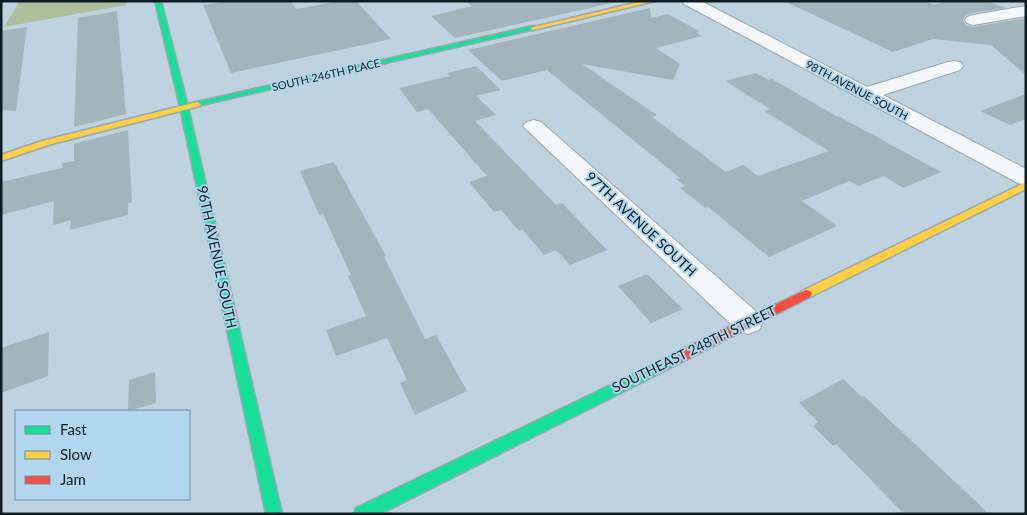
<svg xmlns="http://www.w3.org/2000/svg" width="1027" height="515" viewBox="0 0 1027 515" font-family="Lato,sans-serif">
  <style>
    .green { fill: #b0bf9b }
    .building { fill: #a2b4bc }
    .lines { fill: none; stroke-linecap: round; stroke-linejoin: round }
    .street-casing { stroke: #99a8b3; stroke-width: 2 }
    .fast-casing { stroke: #99a8b3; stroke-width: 3 }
    .slow-casing { stroke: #99a8b3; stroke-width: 3 }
    .jam-casing { stroke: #99a8b3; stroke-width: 3 }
    .street { fill: #f5f8fa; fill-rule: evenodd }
    .fast { fill: #16e098; fill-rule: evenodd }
    .slow { fill: #ffcf43; fill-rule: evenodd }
    .jam { fill: #f24e42; fill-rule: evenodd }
    .labels { text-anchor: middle; stroke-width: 4; stroke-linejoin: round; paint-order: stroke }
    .far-street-label { font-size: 11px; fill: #0e1c24; stroke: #b1d6ed }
    .street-label { font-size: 14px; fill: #0e1c24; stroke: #b1d6ed }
  </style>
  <rect width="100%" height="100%" fill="#bed2e0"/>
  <polygon class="green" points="24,1 126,1 126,5 4,27 19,2"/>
  <g class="building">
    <polygon points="228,1 291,1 296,9 340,1 356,1 391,39 231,73 203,5"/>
    <polygon points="466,1 621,1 455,38 431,16 472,6"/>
    <polygon points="784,1 925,1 934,5 947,1 986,1 1006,8 972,13 965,16 963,21 966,25 973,27 1026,18 1026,75 991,45 933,39 893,52"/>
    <polygon points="650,8 651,18 668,14 699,31 695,32 702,36 656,48 680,64 673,80 582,64 657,115 652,117 726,172 743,165 758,176 829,151 764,111 770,109 725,81 756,73 769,80 772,79 838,117 840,117 941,172 903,188 884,176 858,186 849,181 802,201 837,226 769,257 708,207 705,208 680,188 685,186 676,179 680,178 547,70 502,81 468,50"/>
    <polygon points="117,11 126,114 74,127 78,18"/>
    <polygon points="27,27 16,111 1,110 1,31"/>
    <polygon points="476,66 501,90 476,96 496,115 475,121 556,205 562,203 607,250 570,265 556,250 544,255 522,229 519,231 501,210 494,212 469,182 487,176 428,109 417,112 399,88 450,76 447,73"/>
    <polygon points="1026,94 1026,119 1010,125 980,111"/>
    <polygon points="128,130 132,202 128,203 128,215 70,230 71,220 53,225 54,201 1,215 1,182 62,168 62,163 74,161 74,144"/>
    <polygon points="334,162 386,256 384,257 425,339 436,335 467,391 415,415 400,383 407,380 387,338 336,356 326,330 366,316 348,276 351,275 323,214 319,215 300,171"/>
    <polygon points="647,274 683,309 651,323 618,286"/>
    <polygon points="49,332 48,376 1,393 1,348"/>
    <polygon points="155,372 156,403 128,411 129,380"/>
    <polygon points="843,379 862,397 864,396 989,514 904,514 836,444 833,446 813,426 818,422 799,403"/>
  </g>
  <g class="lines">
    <defs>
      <g id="street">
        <polygon points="682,1 701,1 867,87 948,62 954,61 960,62 963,66 960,70 883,95 1026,169 1026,185 1018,183 684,4"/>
        <polygon points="1026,6 1026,16 973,25 967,23 965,20 967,17 973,15"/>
        <polygon points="534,120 541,122 759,314 763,322 759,330 748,334 737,330 527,130 523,126 527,122"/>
      </g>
      <g id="fast">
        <polygon points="155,1 161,1 188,107 282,514 266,514 180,107"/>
        <polygon points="533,26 536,28 535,29 197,106 193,104 197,102"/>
        <polygon points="679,352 684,353 686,357 684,361 380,514 354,514 356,508"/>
      </g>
      <g id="slow">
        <polygon points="643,1 655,1 533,30 530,28"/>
        <polygon points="197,102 201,104 200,106 48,145 1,161 1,155 42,141"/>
        <polygon points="1026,182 1026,189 810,297 802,297 800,294 802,291"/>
      </g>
      <polygon id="jam" points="806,290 810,291 812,294 810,297 684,361 679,362 674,361 672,357 674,353"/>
    </defs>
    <use href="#street" class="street-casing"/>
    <use href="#fast" class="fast-casing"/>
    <use href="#slow" class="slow-casing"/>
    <use href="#jam" class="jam-casing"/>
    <use href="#street" class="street"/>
    <use href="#fast" class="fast"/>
    <use href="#slow" class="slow"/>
    <use href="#jam" class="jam"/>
  </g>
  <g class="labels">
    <g class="far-street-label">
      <text transform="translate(326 75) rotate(-13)" y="4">SOUTH 246TH PLACE</text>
      <text transform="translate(857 90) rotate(28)" y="4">98TH AVENUE SOUTH</text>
    </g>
    <g class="street-label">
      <text transform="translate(641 224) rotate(43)" y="5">97TH AVENUE SOUTH</text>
      <text transform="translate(217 257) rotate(78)" y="5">96TH AVENUE SOUTH</text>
      <text transform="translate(694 349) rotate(-26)" y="5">SOUTHEAST 248TH STREET</text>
    </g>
  </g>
  <rect width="1027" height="515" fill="none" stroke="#0e1c24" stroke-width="5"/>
  <rect x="15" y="410" width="175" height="90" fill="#b1d6ed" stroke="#708c9d"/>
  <rect x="25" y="426" width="25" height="8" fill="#16e098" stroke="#708c9d"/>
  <text x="60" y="435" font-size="15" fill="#0e1c24">Fast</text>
  <rect x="25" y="451" width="25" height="8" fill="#ffcf43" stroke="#708c9d"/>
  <text x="60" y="460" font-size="15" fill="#0e1c24">Slow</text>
  <rect x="25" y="476" width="25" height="8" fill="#f24e42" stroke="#708c9d"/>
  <text x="60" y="485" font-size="15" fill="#0e1c24">Jam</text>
</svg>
